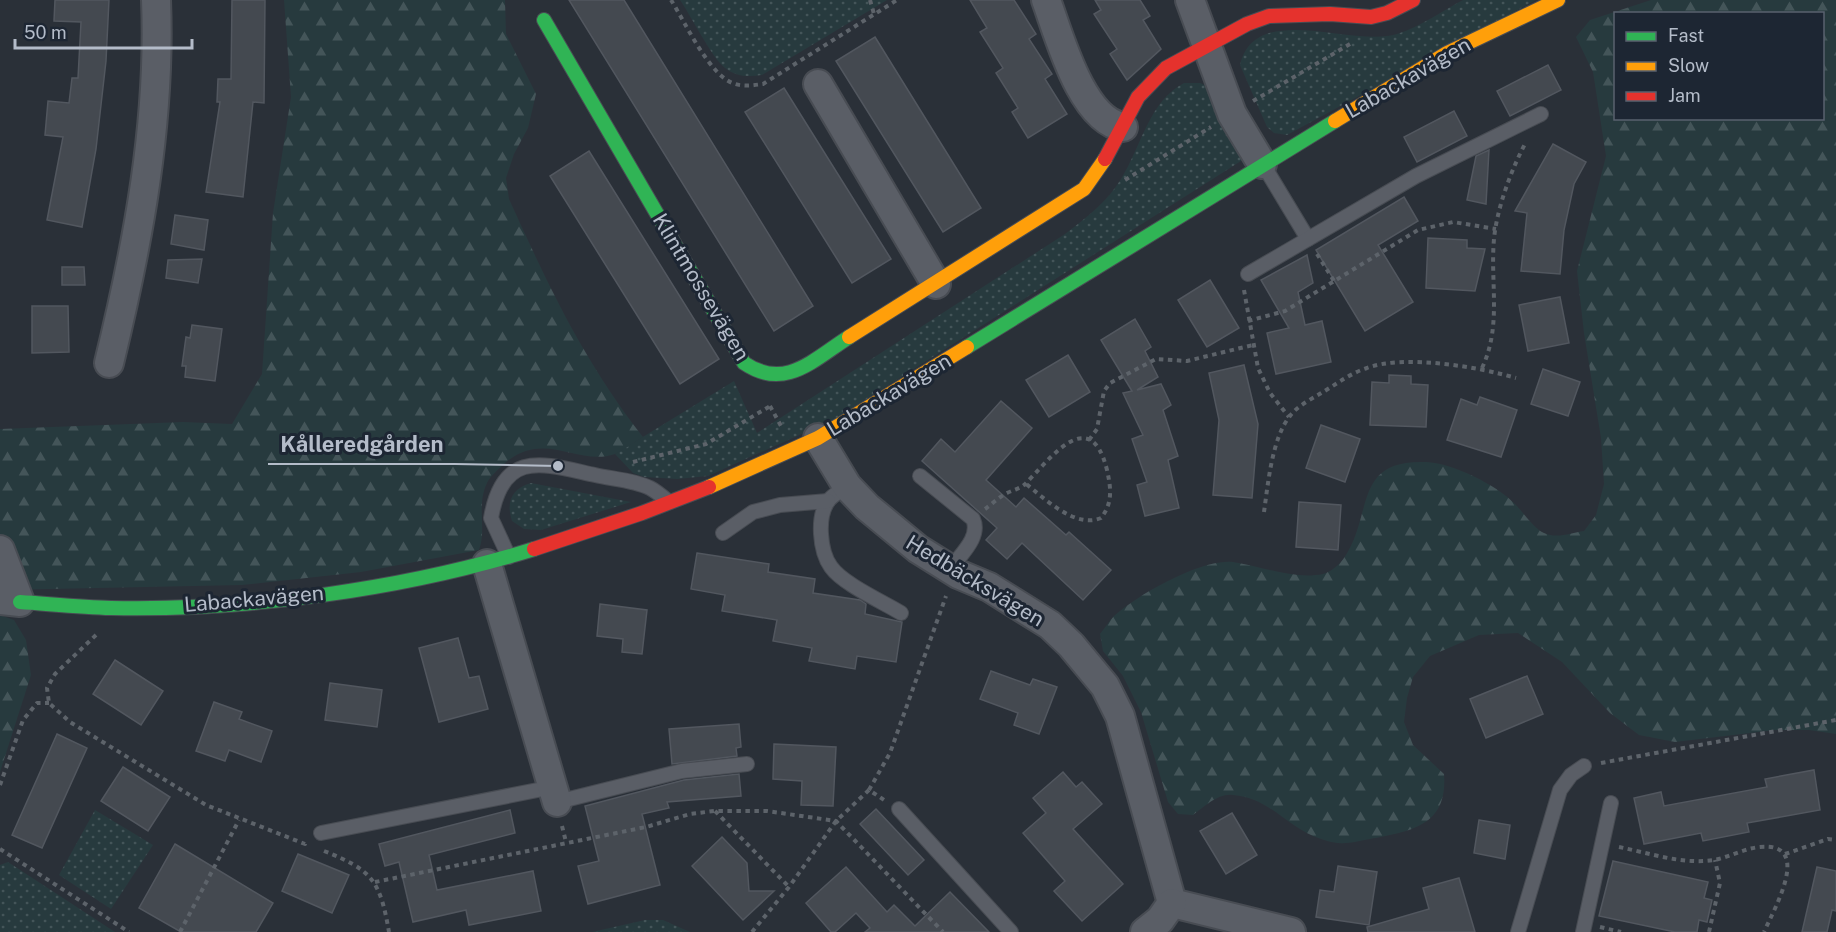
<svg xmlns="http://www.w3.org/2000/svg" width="1836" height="932" viewBox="0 0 1836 932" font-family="'Public Sans',sans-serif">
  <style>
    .grass { fill: url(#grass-dots) }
    .forest { fill: url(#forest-firs); fill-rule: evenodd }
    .building { fill: #444950; stroke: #52575f; stroke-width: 1.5 }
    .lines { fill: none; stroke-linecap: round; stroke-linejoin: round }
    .lane-casing { stroke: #484c53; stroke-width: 16 }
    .street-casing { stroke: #484c53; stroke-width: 32 }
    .fast-casing { stroke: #484c53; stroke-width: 16 }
    .slow-casing { stroke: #484c53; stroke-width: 16 }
    .jam-casing { stroke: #484c53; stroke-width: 16 }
    .path { stroke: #5d636a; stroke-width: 4; stroke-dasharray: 4.5 4.5; stroke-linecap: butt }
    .lane { stroke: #5a5e66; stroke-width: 14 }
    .street { stroke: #5a5e66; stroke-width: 28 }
    .fast { stroke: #30b455; stroke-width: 14 }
    .slow { stroke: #ff9f0a; stroke-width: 14 }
    .jam { stroke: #e5322d; stroke-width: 14 }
    .labels { text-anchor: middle; stroke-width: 6; stroke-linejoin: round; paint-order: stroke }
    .street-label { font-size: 21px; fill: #b4bcc9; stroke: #1d2633 }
    .leader { fill: none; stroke: #b4bcc9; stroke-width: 2 }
    .callout-dot { fill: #b4bcc9; stroke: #1d2633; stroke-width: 2 }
    .callout-label { font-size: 22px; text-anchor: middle; font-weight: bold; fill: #b4bcc9; stroke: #1d2633; stroke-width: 6; stroke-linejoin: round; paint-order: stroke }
  </style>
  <defs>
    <pattern id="grass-dots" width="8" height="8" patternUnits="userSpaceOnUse" patternTransform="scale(1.5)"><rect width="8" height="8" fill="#273a3e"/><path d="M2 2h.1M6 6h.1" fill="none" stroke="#445559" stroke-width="1.8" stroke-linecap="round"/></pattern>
    <pattern id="forest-firs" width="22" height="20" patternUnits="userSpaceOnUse" patternTransform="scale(1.5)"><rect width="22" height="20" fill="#273a3e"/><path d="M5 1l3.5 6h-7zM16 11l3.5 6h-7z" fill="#445559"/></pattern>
  </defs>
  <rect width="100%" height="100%" fill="#2a3038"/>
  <g class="grass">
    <path d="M680,0H887L762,75C749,77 736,77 725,68C712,58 691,16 680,0Z"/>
    <path d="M1463,0H1536L1287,135L1274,133L1267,127L1240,65C1255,0 1353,48 1397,34C1420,27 1442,11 1463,0Z"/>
    <path d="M1184,83H1200L1214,89L1240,141L1241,161L835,419L708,476L677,479L644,477L633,473L615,454L734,381L757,433L1065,234C1087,217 1107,202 1121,179C1141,147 1149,101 1184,83Z"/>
    <path d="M531,483L631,502L541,530L524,529L512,521C506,502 511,489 531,483Z"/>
    <polygon points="95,810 153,845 111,909 59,875"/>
    <polygon points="8,862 115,932 0,932 0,865"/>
    <polygon points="645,920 663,920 690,932 592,932"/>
  </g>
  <g class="forest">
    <path d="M284,0H505L506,34L536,94L528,128L514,154L506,178L509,199C549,287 583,360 643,437C634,442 624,450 615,454C578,467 545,429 505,463C499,469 490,476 487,483C476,506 487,528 479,550L361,572L242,585L0,590V429L183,422L232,424L262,374L273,213L291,97Z"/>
    <path d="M1651,0H1836V734L1809,730H1775L1675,742L1639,735L1610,713L1562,662L1518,633L1479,635L1430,656L1413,677L1407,698L1404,722L1413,745L1444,774C1448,826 1411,831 1370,839C1349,843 1342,846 1321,839C1288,829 1271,798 1233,795C1218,793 1204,807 1193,815L1178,814L1168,802L1141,712L1123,676L1103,651L1100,634C1105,628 1109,621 1114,616C1137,595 1202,558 1233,562C1261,566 1294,580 1323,574C1331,572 1340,564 1344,558C1374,514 1352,459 1426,462C1452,463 1497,485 1515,504C1523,512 1534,529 1544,533C1557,539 1571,533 1584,531L1596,515L1604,484L1601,438L1584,333L1577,271L1606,156L1593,72L1576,37L1590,20ZM1616,14H1822V118H1616Z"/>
    <polygon points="0,615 14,620 26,640 31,675 0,772"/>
  </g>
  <g class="building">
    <polygon points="55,0 109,0 106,61 96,149 82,227 47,220 63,137 45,135 48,101 69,103 72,78 78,78 81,22 54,21"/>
    <polygon points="232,0 265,0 264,103 253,102 243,197 206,192 220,102 217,102 218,79 231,79"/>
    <polygon points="569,0 624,0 813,306 774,331"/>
    <polygon points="970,0 1014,0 1036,34 1029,39 1052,74 1045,79 1067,114 1028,138 1012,112 1018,108 996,73 1003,68 980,32 987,28"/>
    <polygon points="1095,0 1140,0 1150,16 1143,20 1161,49 1127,80 1110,54 1117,49 1094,14 1101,10"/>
    <polygon points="875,37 981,208 943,232 836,61"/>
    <polygon points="1548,65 1561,90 1510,116 1497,91"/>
    <polygon points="784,88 891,259 852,283 745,112"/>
    <polygon points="1454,111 1467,136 1417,162 1404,137"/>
    <polygon points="1553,144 1586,162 1574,184 1564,230 1560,274 1521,271 1527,213 1515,211"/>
    <polygon points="1489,150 1486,204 1467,200 1476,156"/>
    <polygon points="589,151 719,359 680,384 550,176"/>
    <polygon points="1404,197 1418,221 1378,245 1413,302 1365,331 1316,250"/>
    <polygon points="175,215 208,220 204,250 171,244"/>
    <polygon points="1428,238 1467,240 1467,248 1485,249 1475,291 1426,288"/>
    <polygon points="1307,255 1313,283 1298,292 1305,325 1322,321 1331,362 1276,374 1267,333 1289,328 1261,280"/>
    <polygon points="202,259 198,283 166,278 168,260"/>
    <polygon points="62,267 84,267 85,285 62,285"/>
    <polygon points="1210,280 1239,328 1207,347 1178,300"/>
    <polygon points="1560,297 1569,343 1528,351 1519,305"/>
    <polygon points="32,306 68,306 69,352 32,353"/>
    <polygon points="1135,319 1151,347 1145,351 1158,377 1137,390 1161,384 1171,405 1163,410 1178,456 1168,460 1179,508 1145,516 1137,485 1147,482 1132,439 1143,435 1123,393 1132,391 1101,340"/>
    <polygon points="192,325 222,329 215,381 185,377 186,366 182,366 186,337 190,338"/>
    <polygon points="1068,355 1090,392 1049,417 1026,380"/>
    <polygon points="1244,365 1258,424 1252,498 1213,495 1219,420 1209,373"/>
    <polygon points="1543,369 1580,382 1568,416 1531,404"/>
    <polygon points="1389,375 1411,376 1411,384 1428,385 1426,427 1370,425 1372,382 1389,383"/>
    <polygon points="1480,397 1517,410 1501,457 1447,440 1461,399 1477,405"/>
    <polygon points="1001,401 1032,428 986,480 1016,507 1024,498 1066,535 1069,532 1111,570 1083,600 1022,543 1007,559 986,540 997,528 922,461 941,439 955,452"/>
    <polygon points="1321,425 1360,439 1345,482 1306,468"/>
    <polygon points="1299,502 1341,505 1338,550 1296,547"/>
    <polygon points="697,553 769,564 768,572 815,579 813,593 860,600 866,604 865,614 902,622 896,662 857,656 855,669 809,661 812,648 773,641 777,620 722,611 725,595 691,589"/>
    <polygon points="600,604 647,610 642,654 622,652 623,639 597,636"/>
    <polygon points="458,638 469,678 479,676 488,709 439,722 419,648"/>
    <polygon points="115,660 163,691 141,725 93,694"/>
    <polygon points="991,671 1030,685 1033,679 1057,687 1039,734 1014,725 1018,713 980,699"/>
    <polygon points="1527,676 1543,714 1486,738 1470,699"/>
    <polygon points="330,683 382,690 377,727 325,720"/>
    <polygon points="214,702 242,712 239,719 272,731 261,762 229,750 225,761 196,751"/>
    <polygon points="739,724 741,747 736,748 737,756 672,764 669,729"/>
    <polygon points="57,734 87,748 42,848 12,835"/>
    <polygon points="774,744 836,747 833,806 801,805 802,781 773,779"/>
    <polygon points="123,767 170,797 148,831 101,801"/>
    <polygon points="1814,770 1820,810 1747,823 1749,832 1703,841 1701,833 1644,844 1634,798 1661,792 1664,806 1767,787 1765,779"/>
    <polygon points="1063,772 1076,787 1082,782 1102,804 1073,829 1123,884 1082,921 1054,891 1065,881 1023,833 1046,813 1033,798"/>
    <polygon points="739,774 741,796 667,802 669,808 642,814 660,885 588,904 578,866 599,861 585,806 684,780"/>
    <polygon points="876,809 924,860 908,875 860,824"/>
    <polygon points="510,810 515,833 429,855 437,890 533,871 541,911 469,925 466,910 413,922 399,862 385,866 379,844"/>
    <polygon points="1232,813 1257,855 1226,874 1200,831"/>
    <polygon points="1479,820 1510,825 1505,859 1474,853"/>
    <polygon points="722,837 747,863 749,891 774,891 743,920 692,866"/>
    <polygon points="175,844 273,903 256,932 181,932 139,908"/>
    <polygon points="298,854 349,875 332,913 282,891"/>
    <polygon points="1613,861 1708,882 1704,898 1712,900 1707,922 1699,920 1697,932 1675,932 1599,916"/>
    <polygon points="1338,866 1377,872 1369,925 1316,917 1320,890 1334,892"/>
    <polygon points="846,867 887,912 894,905 915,926 950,892 989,932 865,932 870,928 856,913 835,932 831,932 806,903"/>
    <polygon points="1817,867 1836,871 1836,911 1832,910 1827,932 1802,932"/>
    <polygon points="1459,878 1475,932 1368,932 1367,927 1429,909 1423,888"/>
  </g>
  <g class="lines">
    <defs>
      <g id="lane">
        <polyline points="1264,166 1308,239"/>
        <polyline points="1248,274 1416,176 1541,114"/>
        <path d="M920,476L973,519C981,537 961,554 951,568"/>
        <path d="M847,486C842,490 833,495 829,500C816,516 820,552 831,567C843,584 883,602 901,613"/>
        <polyline points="723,533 753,512 780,505 828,501"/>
        <path d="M509,557L491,518C503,448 544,464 595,475C612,479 634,480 650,488C656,491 663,497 669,502"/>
        <polyline points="557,802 682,771 747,764"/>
        <polyline points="899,809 1011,932"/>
        <polyline points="321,833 553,787"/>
        <polyline points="1518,932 1560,790 1571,775 1584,766"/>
        <polyline points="1583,932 1611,803"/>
      </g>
      <g id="street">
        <path d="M1046,0C1059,35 1081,120 1123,127"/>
        <polyline points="1190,0 1232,114 1262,164"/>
        <polyline points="818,84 936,284"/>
        <path d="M109,363C138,244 161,122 156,0"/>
        <polyline points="818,438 847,486 867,507 918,549 958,574 989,587 1050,625 1071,645 1105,686 1120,716 1172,903 1291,932"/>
        <polyline points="0,550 20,602 0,600"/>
        <polyline points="487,564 557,802"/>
        <polyline points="1145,932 1160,920 1172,903"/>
      </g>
      <g id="fast">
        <path d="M544,20L744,363C785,391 813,360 849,337"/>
        <polyline points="967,347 1335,121"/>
        <path d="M20,602C50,604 81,607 111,608C247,611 405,589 534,549"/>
      </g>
      <g id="slow">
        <polyline points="1335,121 1447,53 1558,0"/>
        <polyline points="849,337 1084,189 1105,159"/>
        <polyline points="709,487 818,438 967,347"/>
      </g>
      <g id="jam">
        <polyline points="1105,159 1138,97 1166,68 1247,24 1269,16 1330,14 1371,17 1387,13 1413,0"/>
        <polyline points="534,549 642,513 709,487"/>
      </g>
    </defs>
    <use href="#lane" class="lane-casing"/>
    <use href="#street" class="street-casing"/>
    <use href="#fast" class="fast-casing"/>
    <use href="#slow" class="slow-casing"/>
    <use href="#jam" class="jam-casing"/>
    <g class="path">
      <path d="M671,0C685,22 710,77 735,84C745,87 754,85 763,84L897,0"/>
      <polyline points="870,0 874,14"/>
      <polyline points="1253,101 1350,44"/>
      <polyline points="1125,180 1211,127"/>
      <polyline points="1317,254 1334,281"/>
      <polyline points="1244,290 1258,368 1270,393 1289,417"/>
      <polyline points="1248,321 1285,311 1418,230 1453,222 1496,229"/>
      <path d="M1482,368C1502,326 1490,283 1494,239C1497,208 1511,170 1526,142"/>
      <polyline points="770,406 781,426"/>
      <polyline points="1089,440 1097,429 1104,391 1110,383 1156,359 1187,361 1253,345"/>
      <polyline points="633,462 706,444 772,405"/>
      <path d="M985,509C992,504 999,497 1007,493C1013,490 1019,489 1024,485C1048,462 1090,401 1107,470C1111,488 1113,503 1101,518C1075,529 1044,498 1025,483"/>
      <path d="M1264,512C1268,484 1272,438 1290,416C1298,405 1312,399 1323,392C1338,383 1351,373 1367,368C1404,354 1479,367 1516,378"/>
      <polyline points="96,635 55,674 47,688 49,703 70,722 206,805 305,844 306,842"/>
      <polyline points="1601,763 1836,720"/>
      <polyline points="0,785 23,720 37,703 49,703"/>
      <polyline points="869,790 890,753 946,596"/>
      <polyline points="715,811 789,887"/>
      <polyline points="562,826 566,842"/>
      <path d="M1619,847C1649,853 1683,865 1714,860C1729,857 1743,849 1759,847C1814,841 1774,909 1764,932"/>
      <polyline points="0,849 129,932"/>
      <path d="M324,851C372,870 380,880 389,932"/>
      <polyline points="1785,854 1828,839 1836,840"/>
      <polyline points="375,882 646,827 690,814 714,811 767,811 836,821 943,932"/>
      <polyline points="1600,927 1621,932"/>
      <polyline points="180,932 239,820"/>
      <polyline points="752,932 789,887 836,821 869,790 884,800"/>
      <polyline points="1709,932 1720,883 1715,860"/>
    </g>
    <use href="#lane" class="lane"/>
    <use href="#street" class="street"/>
    <use href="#fast" class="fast"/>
    <use href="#slow" class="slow"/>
    <use href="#jam" class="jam"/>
  </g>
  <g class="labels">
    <g class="street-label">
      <text transform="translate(1408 78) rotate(-30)" y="7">Labackavägen</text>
      <text transform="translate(701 287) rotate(59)" y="7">Klintmossevägen</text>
      <text transform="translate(889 395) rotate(-31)" y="7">Labackavägen</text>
      <text transform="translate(975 581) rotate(31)" y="7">Hedbäcksvägen</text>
      <text transform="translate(254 599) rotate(-5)" y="7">Labackavägen</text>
    </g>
  </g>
  <path class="leader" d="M558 466L455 464H268"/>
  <circle class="callout-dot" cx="558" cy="466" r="6"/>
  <g class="callout-label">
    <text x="362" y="452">Kålleredgården</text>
  </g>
  <rect x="1614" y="12" width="210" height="108" fill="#1d2633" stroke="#59626f" stroke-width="1.5"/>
  <rect x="1626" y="32" width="30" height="9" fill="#30b455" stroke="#59626f" stroke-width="1.5"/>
  <text x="1668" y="42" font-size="18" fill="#b4bcc9">Fast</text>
  <rect x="1626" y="62" width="30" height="9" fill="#ff9f0a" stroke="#59626f" stroke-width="1.5"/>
  <text x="1668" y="72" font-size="18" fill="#b4bcc9">Slow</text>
  <rect x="1626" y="92" width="30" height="9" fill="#e5322d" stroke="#59626f" stroke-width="1.5"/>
  <text x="1668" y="102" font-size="18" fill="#b4bcc9">Jam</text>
  <path d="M15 39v9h177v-9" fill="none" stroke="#b4bcc9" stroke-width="3"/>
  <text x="24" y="39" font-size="18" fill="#b4bcc9" stroke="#1d2633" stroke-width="4.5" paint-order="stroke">50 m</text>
</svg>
